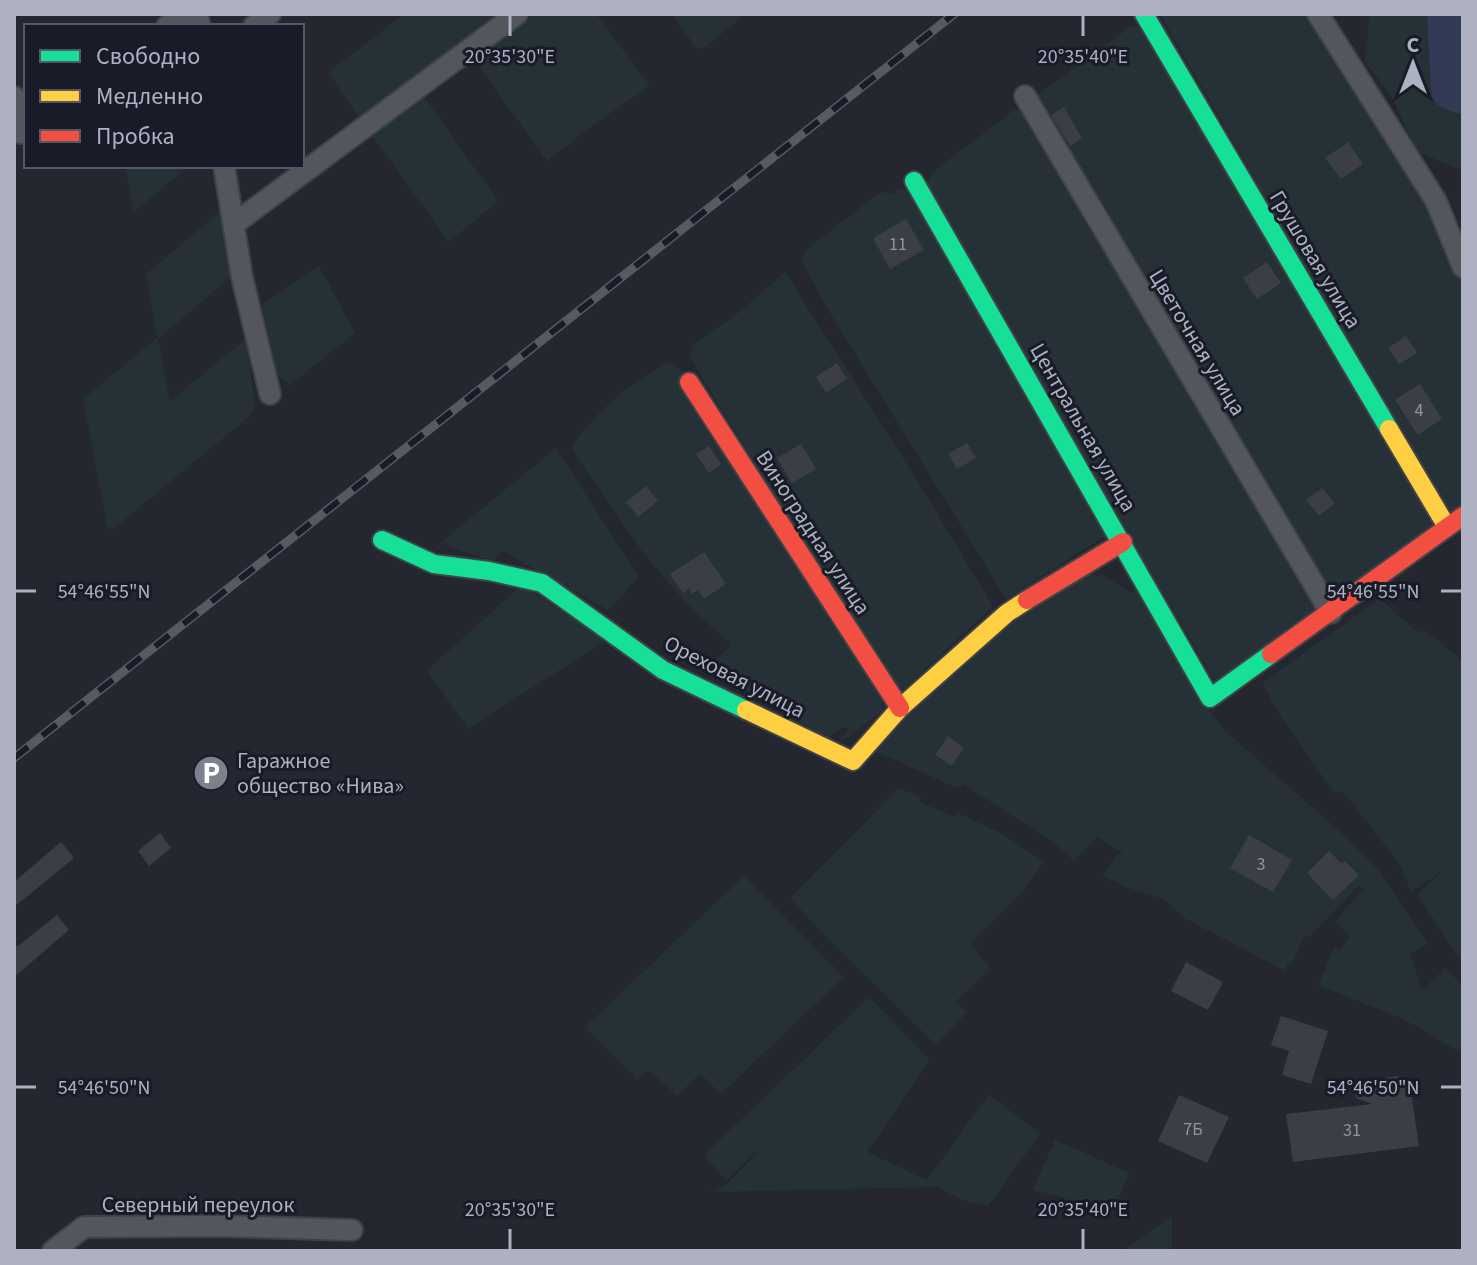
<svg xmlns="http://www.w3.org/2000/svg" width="1477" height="1265" viewBox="0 0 1477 1265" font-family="'Source Sans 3',sans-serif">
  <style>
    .green { fill: #253136 }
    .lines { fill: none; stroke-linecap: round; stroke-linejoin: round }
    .river { stroke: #333a55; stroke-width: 38 }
    .building { fill: #3c3e46 }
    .street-casing { stroke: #404248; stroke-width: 24 }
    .fast-casing { stroke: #404248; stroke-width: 22 }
    .slow-casing { stroke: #404248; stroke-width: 22 }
    .jam-casing { stroke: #404248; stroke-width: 22 }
    .street { stroke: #54565e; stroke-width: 20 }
    .fast { stroke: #16e098; stroke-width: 18 }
    .slow { stroke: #ffcf43; stroke-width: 18 }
    .jam { stroke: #f24e42; stroke-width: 18 }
    .rail-casing { stroke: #585a61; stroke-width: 9 }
    .rail { stroke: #191c28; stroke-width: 6; stroke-dasharray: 18; stroke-linecap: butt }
    .ticks { fill: none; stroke: #adb1c1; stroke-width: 3 }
    .labels { text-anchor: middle; stroke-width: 6; stroke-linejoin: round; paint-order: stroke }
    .number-label { font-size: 18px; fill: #9194a2 }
    .street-label { font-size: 22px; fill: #adb1c1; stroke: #191c28 }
    .poi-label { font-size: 22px; fill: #adb1c1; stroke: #191c28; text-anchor: start }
    .ticks-label { font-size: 20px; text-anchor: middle; fill: #adb1c1; stroke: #191c28; stroke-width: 6; stroke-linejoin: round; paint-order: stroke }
  </style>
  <rect width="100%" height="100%" fill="#24272f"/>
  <g class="green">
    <polygon points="405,14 510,14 362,122 328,72"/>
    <polygon points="530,14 596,14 650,86 596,123 547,161 472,57"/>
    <polygon points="672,14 745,14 703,49 699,46 697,49"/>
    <polygon points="1160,14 1312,14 1405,151 1463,284 1463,508 1449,518"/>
    <polygon points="1363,14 1463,14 1463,171 1417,151 1391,95 1365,62 1369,18"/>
    <polygon points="1130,27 1140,27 1436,525 1332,600 1036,104 1038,95"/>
    <polygon points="423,95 498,201 449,242 371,134"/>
    <polygon points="1014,110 1025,111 1318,610 1215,681 924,188 934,171"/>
    <polygon points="125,166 189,166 134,212"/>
    <polygon points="907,188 1107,535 1006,599 827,308 801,260 807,249 880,192 893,194 896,190"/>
    <polygon points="225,208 235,273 158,339 170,401 246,339 255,404 250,416 113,529 107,526 83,399 157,338 146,274"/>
    <polygon points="319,266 355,333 290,385 277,374 262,305"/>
    <polygon points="785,272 924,491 993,606 902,691 800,537 689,356 692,345 737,314"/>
    <path d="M669,362L680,369L689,383L882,698L883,710L848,738L839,739L848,731L844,726L828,738L707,669L731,645L688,605L644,554L574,453L572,446C595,412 632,381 669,362Z"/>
    <polygon points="556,448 639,577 608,610 502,551 494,560 487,560 440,543"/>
    <polygon points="1088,572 1100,577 1102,575 1131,592 1135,589 1199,697 1224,730 1344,835 1380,872 1428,944 1410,954 1422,990 1445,968 1463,986 1463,1050 1458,1051 1405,1020 1318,985 1335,947 1340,950 1350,936 1335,921 1364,889 1359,885 1310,936 1303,938 1292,964 1288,962 1285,971 1186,919 1163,899 1126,887 1102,876 1117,855 1124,855 1098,837 1074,861 1053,842 963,784 959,788 952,786 873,750 990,637"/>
    <polygon points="521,586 608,639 468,729 427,670"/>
    <polygon points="1379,599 1418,632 1425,630 1463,661 1463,959 1460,959 1417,894 1448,867 1411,892 1400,865 1347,796 1341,791 1335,794 1279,714 1262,683"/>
    <polygon points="897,788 921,797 919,802 956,817 958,813 1003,834 1044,862 1022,892 970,943 991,969 956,1001 967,1012 936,1045 830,941 790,898 894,793"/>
    <polygon points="744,876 844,977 721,1094 700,1073 677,1096 649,1070 637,1080 585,1027"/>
    <polygon points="869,997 930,1060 867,1152 927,1180 989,1094 1040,1134 988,1206 961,1200 938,1187 710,1192 725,1186 772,1137 726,1180 704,1155"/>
    <polygon points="1055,1140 1130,1173 1112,1211 1033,1190"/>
    <polygon points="1172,1216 1172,1251 1122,1251"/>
  </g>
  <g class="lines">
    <polyline class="river" points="1446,14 1450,90 1463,95"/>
  </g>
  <g class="building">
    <polygon points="1064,107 1082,139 1070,146 1051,115"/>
    <polygon points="1348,142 1363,164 1341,179 1325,158"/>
    <polygon points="906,219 924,250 890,269 873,238"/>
    <polygon points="1267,262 1281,283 1257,299 1243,278"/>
    <polygon points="1406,336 1417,353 1399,364 1388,348"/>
    <polygon points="837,363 847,379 826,393 816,377"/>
    <polygon points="1420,384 1442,419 1418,435 1395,400"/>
    <polygon points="967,443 976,458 957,469 948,454"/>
    <polygon points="801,444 816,469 792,483 777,458"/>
    <polygon points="709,446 721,464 709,473 696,454"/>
    <polygon points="646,486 658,501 638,517 626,502"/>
    <polygon points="1322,488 1335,503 1319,516 1306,500"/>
    <polygon points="704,552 726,584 704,599 698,590 692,594 689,588 683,593 670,574"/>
    <polygon points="948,736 964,748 952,766 935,755"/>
    <polygon points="160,833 171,848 149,866 138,851"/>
    <polygon points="1249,835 1292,860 1273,892 1230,868"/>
    <polygon points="61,842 74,858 14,907 14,882"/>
    <polygon points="1329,851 1342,864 1345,861 1359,875 1333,900 1307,873"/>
    <polygon points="57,915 69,930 14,977 14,946 18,946"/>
    <polygon points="1186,962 1223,982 1208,1010 1171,991"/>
    <polygon points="1281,1016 1328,1031 1311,1084 1282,1075 1289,1051 1271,1045"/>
    <polygon points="1399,1076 1400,1086 1410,1085 1419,1146 1293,1162 1286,1114 1372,1104 1356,1098 1354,1082"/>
    <polygon points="1179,1095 1229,1117 1207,1163 1158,1141"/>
  </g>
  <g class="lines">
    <defs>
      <g id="street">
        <polyline points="197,14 200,26"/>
        <polyline points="1318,14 1436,201 1463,267"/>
        <polyline points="167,26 183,14"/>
        <polyline points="254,26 270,14"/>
        <polyline points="1025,96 1331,613"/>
        <polyline points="14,97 21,133"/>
        <polyline points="224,166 242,277 270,394"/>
        <polyline points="234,224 517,14"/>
        <polyline points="53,1251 84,1227 219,1226 352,1230"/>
      </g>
      <g id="fast">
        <polyline points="1144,14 1389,429"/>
        <polyline points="914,181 1210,698 1271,654"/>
        <polyline points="382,540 434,564 489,571 542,583 663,670 746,710"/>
      </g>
      <g id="slow">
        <polyline points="1389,429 1447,527"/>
        <polyline points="746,710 853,761 900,708 1007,613 1027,600"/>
      </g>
      <g id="jam">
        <polyline points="689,382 900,708"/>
        <polyline points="1027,600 1123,542"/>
        <polyline points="1271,654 1463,516"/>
      </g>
    </defs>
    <use href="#street" class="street-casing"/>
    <use href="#fast" class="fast-casing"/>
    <use href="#slow" class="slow-casing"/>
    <use href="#jam" class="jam-casing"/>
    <use href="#street" class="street"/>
    <use href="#fast" class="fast"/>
    <use href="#slow" class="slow"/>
    <use href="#jam" class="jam"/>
    <defs>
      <polyline id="rail" points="14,758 954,14"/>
    </defs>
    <use href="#rail" class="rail-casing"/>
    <use href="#rail" class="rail"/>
  </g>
  <path class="ticks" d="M510,16V36M1083,16V36M16,591H36M1441,591H1461M16,1087H36M1441,1087H1461M510,1229V1249M1083,1229V1249"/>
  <defs>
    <symbol id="parking-disc" viewBox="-11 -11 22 22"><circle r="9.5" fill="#7d818e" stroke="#191c28"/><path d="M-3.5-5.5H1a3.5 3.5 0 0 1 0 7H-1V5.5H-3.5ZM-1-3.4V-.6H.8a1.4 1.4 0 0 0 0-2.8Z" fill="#fff"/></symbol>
  </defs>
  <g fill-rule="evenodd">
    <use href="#parking-disc" x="191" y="753" width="40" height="40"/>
  </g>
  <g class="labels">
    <g class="number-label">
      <text x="898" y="250">11</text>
      <text x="1419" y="416">4</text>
      <text x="1261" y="870">3</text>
      <text x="1193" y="1135">7Б</text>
      <text x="1352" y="1136">31</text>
    </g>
    <g class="street-label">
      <text transform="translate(1316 259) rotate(59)" y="8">Грушовая улица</text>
      <text transform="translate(1198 342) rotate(59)" y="8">Цветочная улица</text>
      <text transform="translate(1084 427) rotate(60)" y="8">Центральная улица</text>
      <text transform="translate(814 532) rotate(57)" y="8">Виноградная улица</text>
      <text transform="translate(735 676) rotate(27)" y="8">Ореховая улица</text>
      <text x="198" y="1212">Северный переулок</text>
    </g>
    <g class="poi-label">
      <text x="237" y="768">Гаражное<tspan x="237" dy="25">общество «Нива»</tspan></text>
    </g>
  </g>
  <g class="ticks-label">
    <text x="510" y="63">20°35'30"E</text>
    <text x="1083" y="63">20°35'40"E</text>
    <text x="104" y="598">54°46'55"N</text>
    <text x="1373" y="598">54°46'55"N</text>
    <text x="104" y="1094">54°46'50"N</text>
    <text x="1373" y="1094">54°46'50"N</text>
    <text x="510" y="1216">20°35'30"E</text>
    <text x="1083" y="1216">20°35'40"E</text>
  </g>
  <rect width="1477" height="1265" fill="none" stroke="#adb1c1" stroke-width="32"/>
  <rect x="24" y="24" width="280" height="144" fill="#191c28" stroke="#545865" stroke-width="2"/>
  <rect x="40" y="50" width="40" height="12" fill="#16e098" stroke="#545865" stroke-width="2"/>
  <text x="96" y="64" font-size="24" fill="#adb1c1">Свободно</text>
  <rect x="40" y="90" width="40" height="12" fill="#ffcf43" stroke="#545865" stroke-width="2"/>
  <text x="96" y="104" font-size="24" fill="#adb1c1">Медленно</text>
  <rect x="40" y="130" width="40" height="12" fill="#f24e42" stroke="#545865" stroke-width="2"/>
  <text x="96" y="144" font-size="24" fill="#adb1c1">Пробка</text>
  <g transform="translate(1413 64)" stroke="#191c28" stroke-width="6" paint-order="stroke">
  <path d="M0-6L14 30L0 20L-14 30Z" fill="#adb1c1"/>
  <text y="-12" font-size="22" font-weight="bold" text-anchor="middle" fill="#adb1c1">С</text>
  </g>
</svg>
